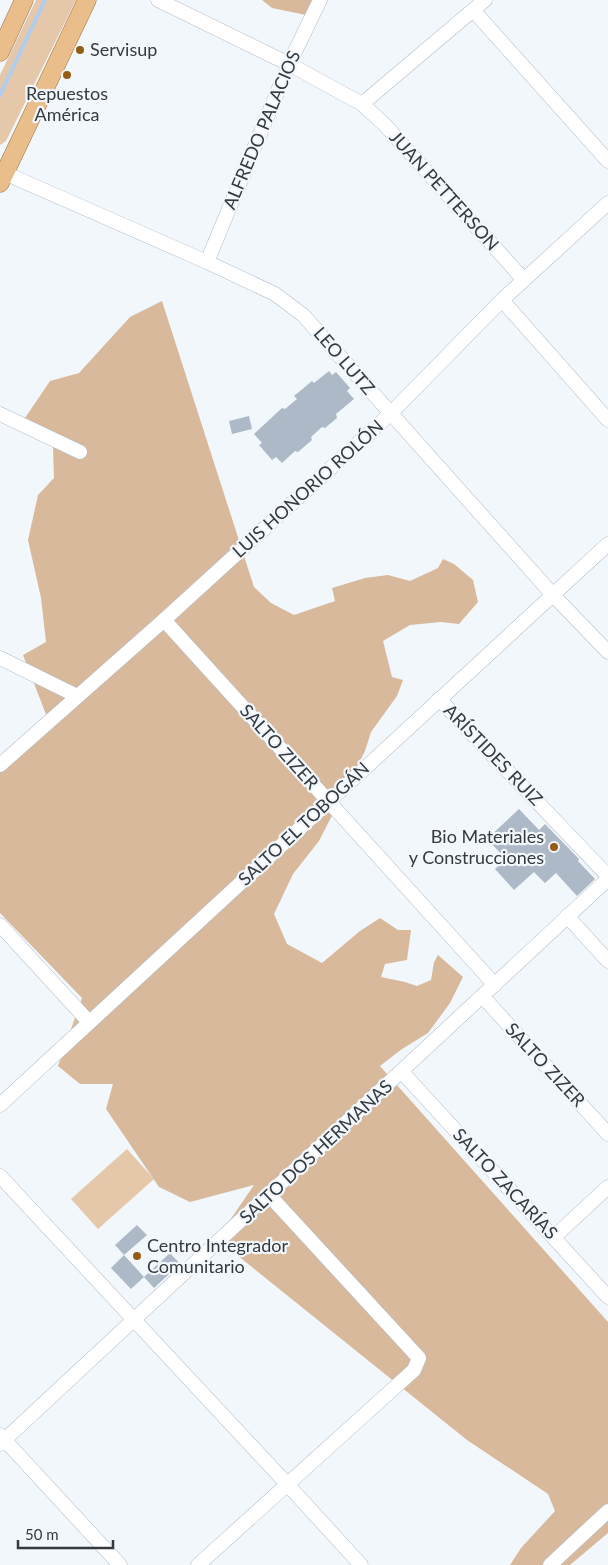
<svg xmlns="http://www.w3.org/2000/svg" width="608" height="1565" viewBox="0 0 608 1565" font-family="Lato,sans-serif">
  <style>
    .green { fill: #e5c7a9 }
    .forest { fill: #d8b99b }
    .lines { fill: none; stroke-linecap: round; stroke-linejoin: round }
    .stream { stroke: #b0cded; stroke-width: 4 }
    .building { fill: #adb9c6 }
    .minor-casing { stroke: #afbbc9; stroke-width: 15 }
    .major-casing { stroke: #a0733e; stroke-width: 19 }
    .minor { stroke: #fff; stroke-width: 14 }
    .major { stroke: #e9be8b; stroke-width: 18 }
    .poi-dot { fill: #945d15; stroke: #f2f7fc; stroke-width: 2 }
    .labels { text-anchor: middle; stroke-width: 4.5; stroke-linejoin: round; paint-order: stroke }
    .poi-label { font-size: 18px; fill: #353a3f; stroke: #f2f7fc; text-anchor: start }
    .street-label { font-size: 18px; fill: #353a3f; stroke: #f2f7fc }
  </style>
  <rect width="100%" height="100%" fill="#f2f7fc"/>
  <g class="green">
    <polygon points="36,0 76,0 6,141 0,145 0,75"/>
    <polygon points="127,1149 154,1179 98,1229 71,1199"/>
  </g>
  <g class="forest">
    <polygon points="262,0 313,0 306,15 272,8"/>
    <polygon points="162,301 254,587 271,603 294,615 335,601 332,588 365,578 388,575 410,581 438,568 443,559 454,564 473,580 478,602 459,624 441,622 410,625 383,641 392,677 403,680 397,696 371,732 365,751 319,841 293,874 274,914 287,944 322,963 360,931 380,918 398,930 411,930 407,960 385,964 381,977 405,982 417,986 431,980 434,962 438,955 463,977 450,1003 428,1033 402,1049 380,1066 608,1322 608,1533 570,1565 510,1565 521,1548 555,1511 548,1494 467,1440 217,1239 254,1185 190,1202 159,1187 106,1109 113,1084 80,1084 58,1066 82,998 0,913 0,762 47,717 23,655 46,642 41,598 28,540 38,495 54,478 53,447 25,418 50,381 79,373 130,317"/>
  </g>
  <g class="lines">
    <polyline class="stream" points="0,95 45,0"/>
  </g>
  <g class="building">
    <polygon points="329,371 332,375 336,372 350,388 347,391 354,399 336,414 337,418 325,428 322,427 311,437 312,440 298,452 295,451 282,463 276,457 272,460 259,445 262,443 254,434 282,408 285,409 297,399 294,396 312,381 314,383"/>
    <polygon points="249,416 252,429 232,434 229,421"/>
    <polygon points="519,809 539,830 545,824 579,859 578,861 595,879 577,896 556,873 545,883 534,872 514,890 495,869 506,859 487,839"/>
    <polygon points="137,1225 147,1235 124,1255 115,1245"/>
    <polygon points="170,1253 180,1264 154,1288 144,1277"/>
    <polygon points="124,1255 144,1277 131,1289 111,1268"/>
  </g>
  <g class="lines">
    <defs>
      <g id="minor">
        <polyline points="158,0 289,64 362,104 385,125 524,280"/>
        <polyline points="473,10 608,161"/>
        <polyline points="362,104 485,0"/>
        <polyline points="0,171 207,262 275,294 303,315 553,595 608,652"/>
        <polyline points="207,262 289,64 320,0"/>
        <polyline points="502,300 608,420"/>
        <polyline points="0,414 80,452"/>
        <polyline points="164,620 495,985"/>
        <polyline points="0,658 77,696"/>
        <polyline points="439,699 608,876"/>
        <polyline points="0,765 164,620 390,414 502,300 608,203"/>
        <polyline points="567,916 608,961"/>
        <polyline points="0,925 89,1022"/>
        <polyline points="483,997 608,1134"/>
        <polyline points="402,1072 608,1297"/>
        <polyline points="0,1105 608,544"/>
        <polyline points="0,1176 287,1484 361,1565"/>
        <polyline points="554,1237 608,1187"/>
        <polyline points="0,1435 120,1565"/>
        <polyline points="0,1444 608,879"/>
        <polyline points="198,1565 414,1370 419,1358 269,1195"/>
        <polyline points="550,1565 608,1511"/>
      </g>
      <g id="major">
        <polyline points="0,52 24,0"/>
        <polyline points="0,183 87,0"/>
      </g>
    </defs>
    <use href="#minor" class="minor-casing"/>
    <use href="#major" class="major-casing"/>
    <use href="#minor" class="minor"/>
    <use href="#major" class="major"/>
  </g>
  <g class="poi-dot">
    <circle cx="80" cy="50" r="5"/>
    <circle cx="67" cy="75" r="5"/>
    <circle cx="554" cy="847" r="5"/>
    <circle cx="137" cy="1256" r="5"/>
  </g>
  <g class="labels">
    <g class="poi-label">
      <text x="90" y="56">Servisup</text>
      <text x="67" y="100" text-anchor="middle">Repuestos<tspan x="67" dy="21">América</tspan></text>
      <text x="544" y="843" text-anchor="end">Bio Materiales<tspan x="544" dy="21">y Construcciones</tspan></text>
      <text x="147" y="1252">Centro Integrador<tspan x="147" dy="21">Comunitario</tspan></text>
    </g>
    <g class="street-label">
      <text transform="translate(262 130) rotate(-67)" y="6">ALFREDO PALACIOS</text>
      <text transform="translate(444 191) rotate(48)" y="6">JUAN PETTERSON</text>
      <text transform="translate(344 361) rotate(49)" y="6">LEO LUTZ</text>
      <text transform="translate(308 489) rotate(-42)" y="6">LUIS HONORIO ROLÓN</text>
      <text transform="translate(279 747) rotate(48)" y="6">SALTO ZIZER</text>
      <text transform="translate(493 755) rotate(46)" y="6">ARÍSTIDES RUIZ</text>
      <text transform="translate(304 824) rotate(-43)" y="6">SALTO EL TOBOGÁN</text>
      <text transform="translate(545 1065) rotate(47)" y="6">SALTO ZIZER</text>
      <text transform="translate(316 1152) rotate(-43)" y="6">SALTO DOS HERMANAS</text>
      <text transform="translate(505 1184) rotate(47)" y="6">SALTO ZACARÍAS</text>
    </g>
  </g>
  <path d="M18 1540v8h95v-8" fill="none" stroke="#353a3f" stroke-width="2.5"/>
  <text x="25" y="1540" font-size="15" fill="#353a3f" stroke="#f2f7fc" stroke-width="4" paint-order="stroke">50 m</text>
</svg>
